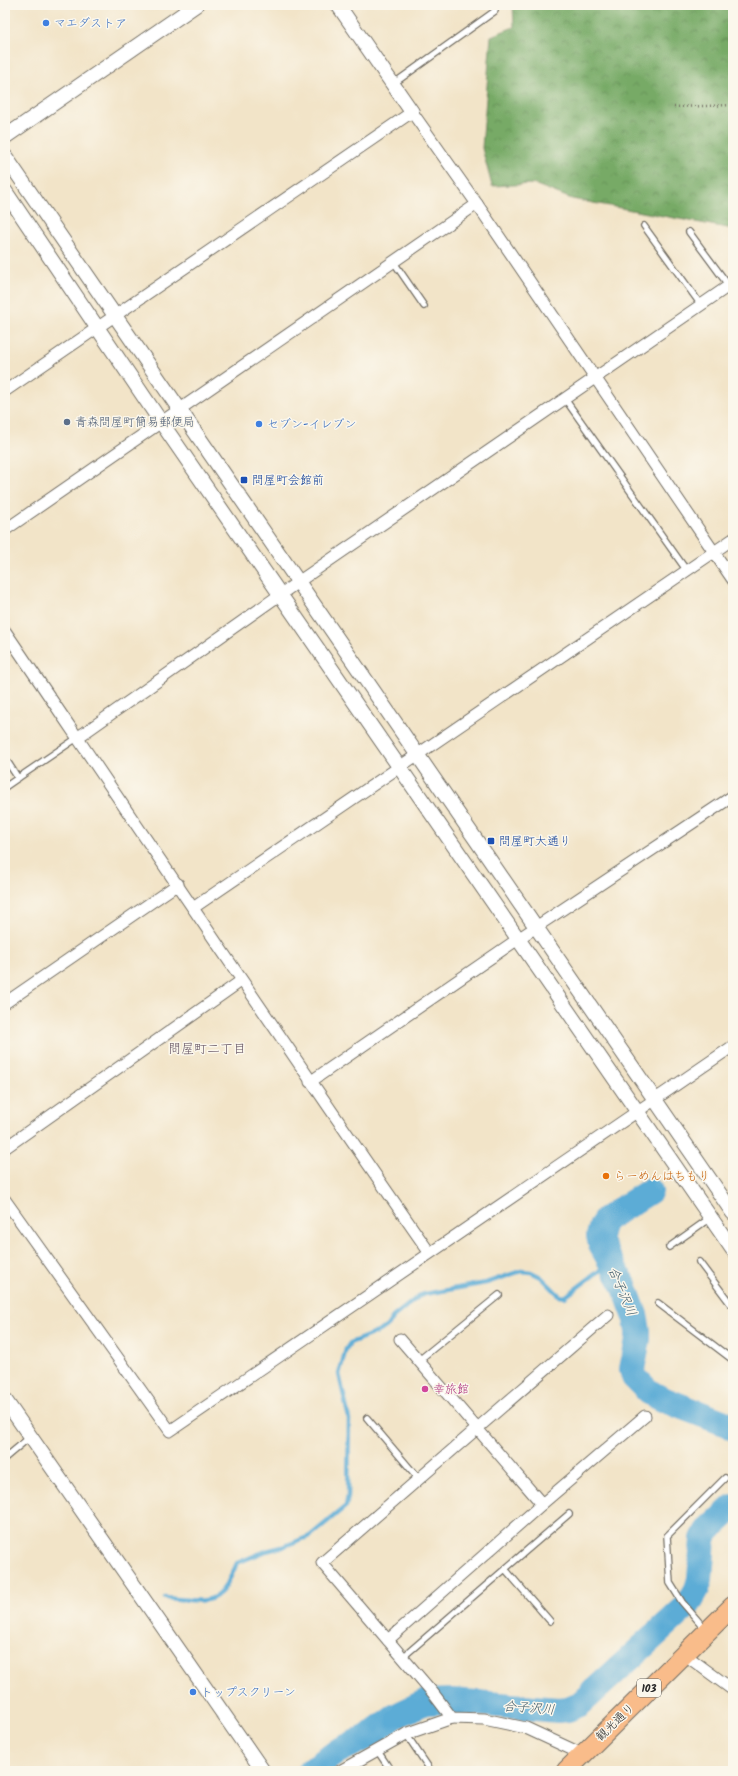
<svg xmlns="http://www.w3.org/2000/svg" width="738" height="1776" viewBox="0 0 738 1776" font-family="Kalam,'Klee One',sans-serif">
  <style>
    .forest { fill: url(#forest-crowns); stroke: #516a48 }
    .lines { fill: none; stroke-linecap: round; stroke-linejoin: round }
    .stream { stroke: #5bacd6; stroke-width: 4.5 }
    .river { stroke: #5bacd6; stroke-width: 26 }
    .service-casing { stroke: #716c62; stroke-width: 8 }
    .minor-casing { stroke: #716c62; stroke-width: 13 }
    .tertiary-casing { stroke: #716c62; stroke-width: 16 }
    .trunk-casing { stroke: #716c62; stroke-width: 21 }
    .path { stroke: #716c62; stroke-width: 2.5; stroke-dasharray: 1 3; stroke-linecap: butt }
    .service { stroke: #fff; stroke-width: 5.5 }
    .minor { stroke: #fff; stroke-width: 11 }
    .tertiary { stroke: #fff; stroke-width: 14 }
    .trunk { stroke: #f9bc8a; stroke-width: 19 }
    .shop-dot { fill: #3f7fe0; stroke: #fbf7ec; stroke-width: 1.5 }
    .service-dot { fill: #5c6f8a; stroke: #fbf7ec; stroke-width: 1.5 }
    .transit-dot { fill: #1a4fb4; stroke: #fbf7ec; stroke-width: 1.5 }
    .food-dot { fill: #e8710a; stroke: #fbf7ec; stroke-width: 1.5 }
    .hotel-dot { fill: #d1479c; stroke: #fbf7ec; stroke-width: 1.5 }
    .labels { text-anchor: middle; stroke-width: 3; stroke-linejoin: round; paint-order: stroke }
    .shield { fill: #fbf7ec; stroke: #696865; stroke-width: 1 }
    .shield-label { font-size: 11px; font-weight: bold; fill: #2b2b2b }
    .shop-label { font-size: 12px; fill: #366cbe; stroke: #fbf7ec; text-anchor: start }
    .service-label { font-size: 12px; fill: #4e5e75; stroke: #fbf7ec; text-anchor: start }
    .transit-label { font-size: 12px; fill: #164399; stroke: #fbf7ec; text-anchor: start }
    .food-label { font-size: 12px; fill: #c56008; stroke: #fbf7ec; text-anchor: start }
    .hotel-label { font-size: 12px; fill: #b23c85; stroke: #fbf7ec; text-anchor: start }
    .street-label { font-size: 12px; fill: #2b2b2b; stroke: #fbf7ec }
    .neighbourhood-label { font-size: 13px; fill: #655463; stroke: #fbf7ec }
    .water-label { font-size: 13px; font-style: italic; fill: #3c5867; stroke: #fbf7ec }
  </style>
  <defs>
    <pattern id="forest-crowns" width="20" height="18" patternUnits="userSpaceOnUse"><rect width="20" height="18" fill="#7a6"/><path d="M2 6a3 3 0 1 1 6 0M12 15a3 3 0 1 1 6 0" fill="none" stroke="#628b54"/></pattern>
  </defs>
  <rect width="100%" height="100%" fill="#fbf7ec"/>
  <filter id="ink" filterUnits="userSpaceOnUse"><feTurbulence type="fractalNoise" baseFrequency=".025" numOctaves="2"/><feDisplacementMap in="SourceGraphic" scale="8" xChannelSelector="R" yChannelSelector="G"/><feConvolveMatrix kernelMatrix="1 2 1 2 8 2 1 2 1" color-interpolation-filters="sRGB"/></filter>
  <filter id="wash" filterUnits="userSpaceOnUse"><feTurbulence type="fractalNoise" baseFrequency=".012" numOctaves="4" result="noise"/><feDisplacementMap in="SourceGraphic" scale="16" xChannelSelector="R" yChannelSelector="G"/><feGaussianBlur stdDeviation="0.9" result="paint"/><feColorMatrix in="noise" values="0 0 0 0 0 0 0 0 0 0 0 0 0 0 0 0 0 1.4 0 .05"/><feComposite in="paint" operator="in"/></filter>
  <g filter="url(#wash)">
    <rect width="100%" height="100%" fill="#f2e4c8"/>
    <polygon class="forest" points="513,5 733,5 733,229 572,199 534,184 492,186 482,148 491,36 514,27"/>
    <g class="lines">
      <path class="stream" d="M165,1598C209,1601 218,1609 237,1563L266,1551L282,1547L310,1536L346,1506L348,1496L349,1419L339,1374L346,1349L350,1343L380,1331L387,1326L393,1317L419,1296L425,1294L486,1283L521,1271L531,1272L541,1277L560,1296L565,1297L611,1262"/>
      <g class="river">
        <polyline points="650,1191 606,1219 602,1225 599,1236 601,1245 624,1285 635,1315 638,1331 638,1339 632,1369 634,1377 649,1392 662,1399 727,1424 733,1428"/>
        <polyline points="310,1771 338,1751 367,1737 394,1717 425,1702 453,1701 558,1710 568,1709 580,1704 688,1605 697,1589 700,1579 703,1539 707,1531 733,1507"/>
      </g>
    </g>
  </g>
  <g filter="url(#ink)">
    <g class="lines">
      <defs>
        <g id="service">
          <polyline points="393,84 495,11 494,5"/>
          <polyline points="644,226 701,305"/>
          <polyline points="689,232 729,286"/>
          <polyline points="393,261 424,306"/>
          <polyline points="565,399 687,571"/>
          <polyline points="5,758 18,778 77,738"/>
          <polyline points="5,787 18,778"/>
          <polyline points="669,1247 710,1218"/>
          <polyline points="699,1262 730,1303 733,1301"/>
          <polyline points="658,1303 733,1360"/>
          <polyline points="418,1361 499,1295"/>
          <polyline points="367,1418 419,1479"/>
          <polyline points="5,1458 30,1437"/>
          <polyline points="505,1569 569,1514"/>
          <polyline points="706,1630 682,1602 670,1583 667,1536 725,1478"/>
          <polyline points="403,1657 505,1569 550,1621"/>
          <polyline points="406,1734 431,1771"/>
          <polyline points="377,1750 391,1771"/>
        </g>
        <g id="minor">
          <polyline points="5,391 412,112 477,204 733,580"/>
          <polyline points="5,530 477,204"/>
          <path d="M5,631C146,839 286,1047 429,1252"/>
          <polyline points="77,738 298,582 733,283"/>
          <polyline points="193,908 733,539"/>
          <polyline points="5,1003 178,884"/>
          <polyline points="310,1082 518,939 733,796"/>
          <polyline points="5,1148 241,981"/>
          <polyline points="5,1200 170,1431 733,1046"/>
          <polyline points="400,1339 542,1504"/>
          <polyline points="388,1640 542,1504 645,1416"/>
          <polyline points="684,1654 733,1690"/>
          <polyline points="582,1754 526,1728 484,1719 452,1718 433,1693 322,1563 608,1315"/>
          <polyline points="340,1771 406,1734 452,1718"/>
        </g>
        <g id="tertiary">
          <polyline points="338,5 412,112"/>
          <polyline points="5,137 196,5"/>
          <polyline points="5,156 733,1213"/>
          <polyline points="5,191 161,422 733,1250"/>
          <polyline points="5,1400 263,1771"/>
        </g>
        <polyline id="trunk" points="566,1771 733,1606"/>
      </defs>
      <use href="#service" class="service-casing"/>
      <use href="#minor" class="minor-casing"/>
      <use href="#tertiary" class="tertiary-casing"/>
      <use href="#trunk" class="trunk-casing"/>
      <polyline class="path" points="674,107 733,105"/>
      <use href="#service" class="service"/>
      <use href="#minor" class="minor"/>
      <use href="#tertiary" class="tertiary"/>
      <use href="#trunk" class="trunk"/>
    </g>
  </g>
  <g class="shop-dot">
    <circle cx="46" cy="23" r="4"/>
    <circle cx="259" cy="424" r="4"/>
    <circle cx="193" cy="1692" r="4"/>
  </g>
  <circle class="service-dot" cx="67" cy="422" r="4"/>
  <g class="transit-dot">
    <rect x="240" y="476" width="8" height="8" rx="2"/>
    <rect x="487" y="837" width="8" height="8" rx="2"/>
  </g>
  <circle class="food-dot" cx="606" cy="1176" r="4"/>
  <circle class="hotel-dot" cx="425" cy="1389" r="4"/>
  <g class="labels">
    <rect class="shield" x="637" y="1679" width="24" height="18" rx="3"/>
    <g class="shield-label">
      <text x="649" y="1692">103</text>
    </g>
    <g class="shop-label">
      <text x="54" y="27">マエダストア</text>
      <text x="267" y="428">セブン-イレブン</text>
      <text x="201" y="1696">トップスクリーン</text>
    </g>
    <g class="service-label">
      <text x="75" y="426">青森問屋町簡易郵便局</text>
    </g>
    <g class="transit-label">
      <text x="252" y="484">問屋町会館前</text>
      <text x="499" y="845">問屋町大通り</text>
    </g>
    <g class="food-label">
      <text x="614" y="1180">らーめんはちもり</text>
    </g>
    <g class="hotel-label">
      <text x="433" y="1393">幸旅館</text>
    </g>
    <g class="street-label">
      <text transform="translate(615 1722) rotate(-44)" y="4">観光通り</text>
    </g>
    <g class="neighbourhood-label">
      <text x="207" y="1053">問屋町二丁目</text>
    </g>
    <g class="water-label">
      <text transform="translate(623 1291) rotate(67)" y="5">合子沢川</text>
      <text transform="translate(529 1707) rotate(4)" y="5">合子沢川</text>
    </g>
  </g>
  <rect width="738" height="1776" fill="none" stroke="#fbf7ec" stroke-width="20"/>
</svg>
